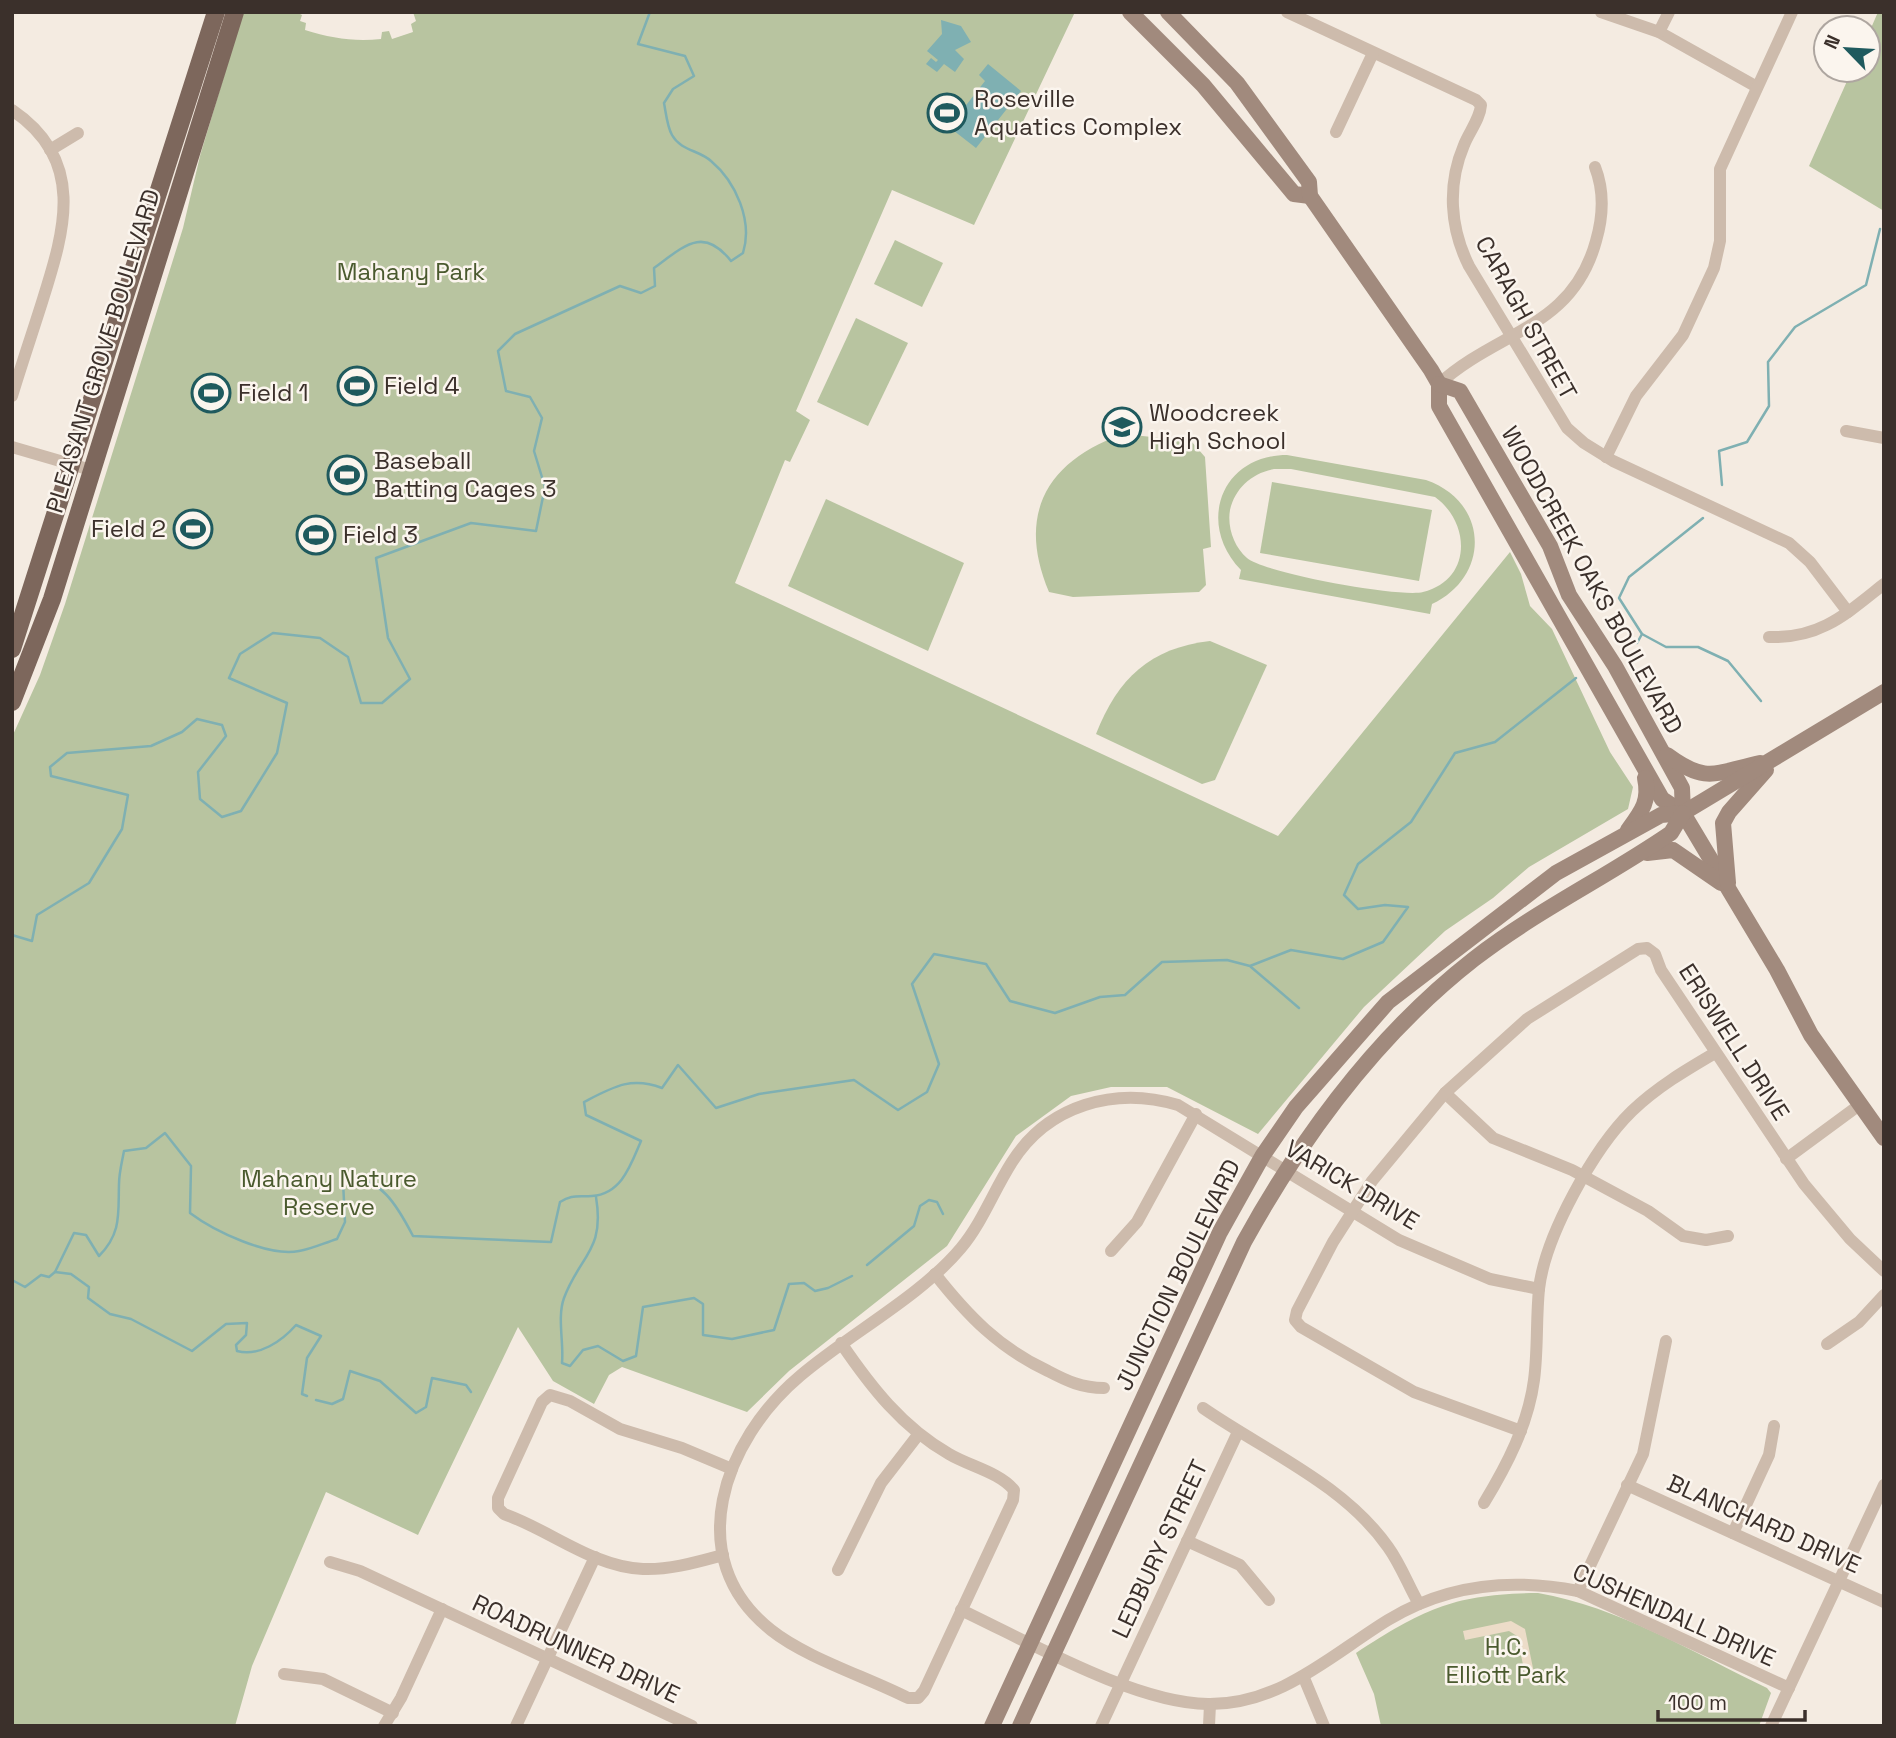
<svg xmlns="http://www.w3.org/2000/svg" width="1896" height="1738" viewBox="0 0 1896 1738" font-family="'Space Grotesk',sans-serif">
  <style>
    .green { fill: #b8c4a0; fill-rule: evenodd }
    .plaza { fill: #ecdcc8 }
    .water { fill: #7fb0b2 }
    .lines { fill: none; stroke-linecap: round; stroke-linejoin: round }
    .stream { stroke: #7fb0b2; stroke-width: 2.5 }
    .minor { stroke: #cdbbac; stroke-width: 12 }
    .secondary { stroke: #a18a7d; stroke-width: 16 }
    .primary { stroke: #7d675c; stroke-width: 18 }
    .labels { text-anchor: middle; stroke-width: 5; stroke-linejoin: round; paint-order: stroke }
    .poi-label { font-size: 24px; fill: #3b302b; stroke: #fbf5ee; text-anchor: start }
    .park-label { font-size: 24px; fill: #4a5a2e; stroke: #fbf5ee }
    .street-label { font-size: 24px; fill: #3b302b; stroke: #fbf5ee }
  </style>
  <rect width="100%" height="100%" fill="#f4ebe1"/>
  <g class="green">
    <path d="M243,12H296L302,15L300,21L306,23L305,30C331,38 354,42 381,39L382,32L389,31L392,39L413,32L411,24L416,21L413,12H1075L974,225L892,190L796,411L810,420L790,462L785,460L735,583L1278,836L1510,552L1521,574L1530,606L1552,629L1610,752L1633,787L1628,809L1529,867L1493,898L1445,931L1364,1007L1258,1134L1167,1087H1111L1071,1096L1016,1136L947,1246L789,1371L747,1412L622,1367L609,1375L594,1404L553,1381L518,1327L418,1535L326,1492L252,1666L235,1726H12V737L40,675L65,604L183,228L200,156Z"/>
    <polygon points="1878,12 1884,12 1884,211 1809,166 1852,70 1868,70 1868,35"/>
    <polygon points="895,240 943,263 922,307 874,284"/>
    <polygon points="856,318 908,343 868,426 817,402"/>
    <path d="M1123,434L1191,441L1205,457L1211,547L1203,549L1206,585L1199,592L1073,597L1049,592C1016,514 1047,461 1123,434Z"/>
    <path d="M1287,455L1426,480C1489,502 1491,576 1432,604L1430,614L1239,579L1241,570C1196,524 1221,455 1287,455ZM1274,469H1291L1435,497C1471,523 1472,580 1423,592C1401,598 1264,573 1247,558C1234,547 1227,527 1230,510C1235,488 1252,473 1274,469Z"/>
    <polygon points="1272,482 1432,510 1419,581 1260,553"/>
    <polygon points="826,499 964,563 928,651 788,586"/>
    <path d="M1210,641L1267,665L1215,780L1202,784L1096,734C1118,678 1150,648 1210,641Z"/>
    <path d="M1538,1593C1619,1607 1694,1653 1767,1688L1771,1693L1759,1726H1381L1374,1694L1356,1653C1425,1608 1455,1594 1538,1593Z"/>
  </g>
  <polygon class="plaza" points="1511,1621 1525,1629 1535,1678 1526,1679 1517,1636 1509,1631 1465,1640 1463,1631"/>
  <g class="water">
    <polygon points="941,20 961,26 971,42 955,50 964,59 955,72 944,64 937,72 926,64 931,58 936,62 938,60 927,51 942,34"/>
    <polygon points="988,64 1021,91 976,148 949,127 985,81 979,75"/>
  </g>
  <g class="lines">
    <g class="stream">
      <polyline points="1722,485 1719,451 1747,442 1769,406 1768,362 1795,327 1866,285 1880,229"/>
      <polyline points="1642,634 1666,647 1698,647 1728,661 1761,701"/>
      <polyline points="1637,643 1642,634 1619,598 1629,577 1703,518"/>
      <path d="M12,935L32,941L37,915L89,883L122,829L128,795L51,776L50,767L67,753L151,746L182,732L197,719L222,725L226,736L198,772L200,799L222,817L241,811L277,753L287,703L229,678L240,654L273,633L320,638L348,657L361,703H382L410,679L388,638L376,558L471,523L536,531L545,487L534,451L542,418L530,397L506,391L498,351L515,334L620,286L641,293L655,286L654,268C683,247 703,225 731,261L743,253C753,221 736,182 711,161C699,150 681,151 672,135C667,126 666,113 664,103L673,89L694,76L685,56L638,44L650,12"/>
      <polyline points="1251,967 1299,1008"/>
      <path d="M596,1197C605,1251 580,1255 564,1298C557,1317 564,1343 562,1363L570,1366L583,1350L598,1346L623,1361L636,1356L643,1307L694,1298L703,1304V1335L732,1339L774,1330L789,1284L804,1283L815,1291L828,1288L852,1276"/>
      <polyline points="867,1265 914,1226 920,1206 929,1200 937,1202 943,1214"/>
      <path d="M55,1272L71,1274L89,1287L88,1298L110,1314L131,1319L192,1351L226,1324L247,1323L246,1335L236,1345L237,1351C259,1357 282,1341 296,1325L321,1336L307,1358L302,1394L307,1396"/>
      <path d="M12,1280L25,1287L41,1275L49,1277L55,1272L74,1233L86,1235L99,1256C122,1233 118,1213 119,1184C119,1173 122,1162 124,1151L146,1148L165,1133L191,1166L190,1213C214,1231 268,1257 299,1251C312,1249 324,1243 337,1239L345,1222L343,1181C379,1172 398,1207 413,1236L551,1242L560,1202C572,1194 578,1197 592,1196C622,1194 631,1164 641,1141L586,1115L584,1102C613,1087 631,1076 662,1088L678,1065L716,1108L759,1094L854,1080L898,1110L927,1092L939,1064L912,984L934,954L986,964L1010,1001L1055,1013L1100,997L1125,995L1162,962L1227,960L1250,966L1291,950L1343,959L1383,942L1408,907L1385,905L1358,909L1344,895L1358,864L1411,822L1455,753L1495,742L1576,678"/>
      <polyline points="316,1400 332,1404 343,1399 350,1371 380,1381 416,1413 426,1407 432,1378 466,1385 471,1392"/>
    </g>
    <g class="minor">
      <path d="M1287,12L1476,100L1481,105C1480,119 1469,132 1464,145C1447,185 1450,228 1469,266L1567,428L1584,443L1613,461L1789,543L1810,562L1848,612"/>
      <polyline points="1601,12 1659,32 1757,87"/>
      <polyline points="1659,32 1669,12"/>
      <path d="M12,110C86,160 65,229 43,299C33,331 22,363 12,396"/>
      <polyline points="1336,132 1373,53"/>
      <polyline points="50,150 78,133"/>
      <path d="M1439,384C1498,330 1572,329 1596,241C1603,217 1604,190 1595,167"/>
      <polyline points="1846,431 1884,438"/>
      <polyline points="12,447 91,470"/>
      <polyline points="1606,457 1636,396 1683,335 1714,268 1720,241 1720,169 1792,12"/>
      <path d="M1769,637C1820,639 1846,614 1884,584"/>
      <polyline points="1445,1093 1493,1138 1572,1170 1648,1211 1683,1236 1706,1240 1728,1236"/>
      <polyline points="1786,1159 1858,1106"/>
      <polyline points="1111,1251 1137,1222 1196,1114"/>
      <path d="M935,1274C968,1316 999,1348 1048,1371C1067,1381 1082,1388 1104,1388"/>
      <path d="M841,1343C871,1387 902,1427 949,1454C969,1466 999,1472 1014,1490L1013,1500L924,1691L918,1698H908C867,1677 806,1658 771,1630C680,1558 724,1440 800,1376C849,1334 920,1297 961,1248C982,1223 994,1190 1012,1162C1048,1105 1115,1086 1178,1105L1399,1240L1490,1279L1539,1289"/>
      <polyline points="1827,1344 1859,1322 1884,1295"/>
      <path d="M1203,1408C1265,1451 1344,1484 1388,1547C1401,1565 1408,1585 1419,1604"/>
      <polyline points="1521,1431 1414,1392 1301,1327 1295,1320 1297,1311 1333,1242 1372,1181 1445,1093 1527,1019 1638,949 1647,948 1655,954 1661,970 1804,1184 1850,1239 1884,1271"/>
      <polyline points="1627,1485 1884,1602"/>
      <path d="M1484,1503C1507,1465 1528,1425 1534,1380C1538,1350 1536,1319 1539,1289C1545,1236 1594,1148 1632,1111C1657,1087 1686,1070 1715,1053"/>
      <polyline points="1733,1533 1769,1455 1774,1426"/>
      <polyline points="1187,1541 1240,1565 1269,1600"/>
      <path d="M723,1555C697,1562 670,1570 643,1569C593,1567 550,1530 504,1514L498,1508V1498L542,1402L550,1395L570,1401L620,1429L682,1448L732,1469"/>
      <polyline points="330,1562 360,1571 692,1726"/>
      <polyline points="838,1570 881,1483 918,1435"/>
      <polyline points="1578,1591 1643,1454 1666,1341"/>
      <path d="M961,1610C1029,1642 1135,1703 1208,1704C1280,1705 1331,1655 1388,1620C1447,1584 1512,1578 1578,1591L1789,1688"/>
      <polyline points="284,1674 323,1679 393,1713"/>
      <polyline points="1304,1678 1324,1726"/>
      <polyline points="384,1726 401,1698 442,1609"/>
      <polyline points="516,1726 595,1557"/>
      <polyline points="1101,1726 1238,1432"/>
      <polyline points="1209,1726 1210,1704"/>
      <polyline points="1771,1726 1884,1485"/>
    </g>
    <g class="secondary">
      <polyline points="1130,12 1203,85 1294,194 1310,196"/>
      <polyline points="1168,12 1237,83 1309,182 1310,196 1431,370 1439,384 1439,406 1662,799 1683,813 1777,970 1811,1035 1884,1138"/>
      <polyline points="1439,384 1460,391 1550,546 1569,595 1615,666 1682,788 1683,813"/>
      <path d="M1667,755C1706,784 1715,773 1760,763"/>
      <path d="M1628,830C1642,811 1650,801 1645,778"/>
      <polyline points="1647,853 1673,850 1721,883"/>
      <polyline points="1728,883 1723,823 1729,812 1766,770"/>
      <polyline points="992,1726 1220,1232 1263,1155 1296,1107 1388,1002 1556,873 1661,815 1683,813 1884,692"/>
      <path d="M1020,1726L1244,1242C1303,1135 1378,1034 1474,959C1536,911 1607,877 1671,833L1683,813"/>
    </g>
    <g class="primary">
      <polyline points="12,649 216,12"/>
      <polyline points="12,702 52,599 235,12"/>
    </g>
  </g>
  <defs>
    <symbol id="stadium-ring" viewBox="-11 -11 22 22"><circle r="9.5" fill="#fbf5ee" stroke="#1f5a5e" stroke-width="1.5"/><path d="M0-5a6.5 5 0 1 0 0 10a6.5 5 0 1 0 0-10ZM-3.5-1.8h7v3.6h-7Z" fill="#1f5a5e"/></symbol>
    <symbol id="school-ring" viewBox="-11 -11 22 22"><circle r="9.5" fill="#fbf5ee" stroke="#1f5a5e" stroke-width="1.5"/><path d="M0-5L7-2L0 1L-7-2ZM-4 1L0 2.5L4 1V4Q0 6-4 4Z" fill="#1f5a5e"/></symbol>
  </defs>
  <g fill-rule="evenodd">
    <use href="#stadium-ring" x="925" y="91" width="44" height="44"/>
    <use href="#stadium-ring" x="335" y="364" width="44" height="44"/>
    <use href="#stadium-ring" x="189" y="371" width="44" height="44"/>
    <use href="#school-ring" x="1100" y="405" width="44" height="44"/>
    <use href="#stadium-ring" x="325" y="453" width="44" height="44"/>
    <use href="#stadium-ring" x="171" y="507" width="44" height="44"/>
    <use href="#stadium-ring" x="294" y="513" width="44" height="44"/>
  </g>
  <g class="labels">
    <g class="poi-label">
      <text x="974" y="107">Roseville<tspan x="974" dy="28">Aquatics Complex</tspan></text>
      <text x="384" y="394">Field 4</text>
      <text x="238" y="401">Field 1</text>
      <text x="1149" y="421">Woodcreek<tspan x="1149" dy="28">High School</tspan></text>
      <text x="374" y="469">Baseball<tspan x="374" dy="28">Batting Cages 3</tspan></text>
      <text x="166" y="537" text-anchor="end">Field 2</text>
      <text x="343" y="543">Field 3</text>
    </g>
    <g class="park-label">
      <text x="411" y="280">Mahany Park</text>
      <text x="329" y="1187">Mahany Nature<tspan x="329" dy="28">Reserve</tspan></text>
      <text x="1506" y="1655">H.C.<tspan x="1506" dy="28">Elliott Park</tspan></text>
    </g>
    <g class="street-label">
      <text transform="translate(1526 318) rotate(61)" y="8">CARAGH STREET</text>
      <text transform="translate(103 351) rotate(-73)" y="8">PLEASANT GROVE BOULEVARD</text>
      <text transform="translate(1592 580) rotate(61)" y="8">WOODCREEK OAKS BOULEVARD</text>
      <text transform="translate(1734 1042) rotate(57)" y="8">ERISWELL DRIVE</text>
      <text transform="translate(1352 1185) rotate(31)" y="8">VARICK DRIVE</text>
      <text transform="translate(1178 1275) rotate(-64)" y="8">JUNCTION BOULEVARD</text>
      <text transform="translate(1764 1524) rotate(24)" y="8">BLANCHARD DRIVE</text>
      <text transform="translate(1160 1549) rotate(-65)" y="8">LEDBURY STREET</text>
      <text transform="translate(1674 1615) rotate(24)" y="8">CUSHENDALL DRIVE</text>
      <text transform="translate(576 1649) rotate(25)" y="8">ROADRUNNER DRIVE</text>
    </g>
  </g>
  <rect width="1896" height="1738" fill="none" stroke="#3b302b" stroke-width="28"/>
  <g transform="translate(1847 49) rotate(295)"><circle r="33" fill="#fbf5ee" stroke="#aea6a0" stroke-width="2"/>
  <path d="M0-5L12 26L0 18L-12 26Z" fill="#1f5a5e"/>
  <text y="-10" font-size="19" font-weight="bold" text-anchor="middle" fill="#3b302b">N</text>
  </g>
  <path d="M1658 1710v10h147v-10" fill="none" stroke="#3b302b" stroke-width="3.5"/>
  <text x="1668" y="1710" font-size="21" fill="#3b302b" stroke="#fbf5ee" stroke-width="5" paint-order="stroke">100 m</text>
</svg>
